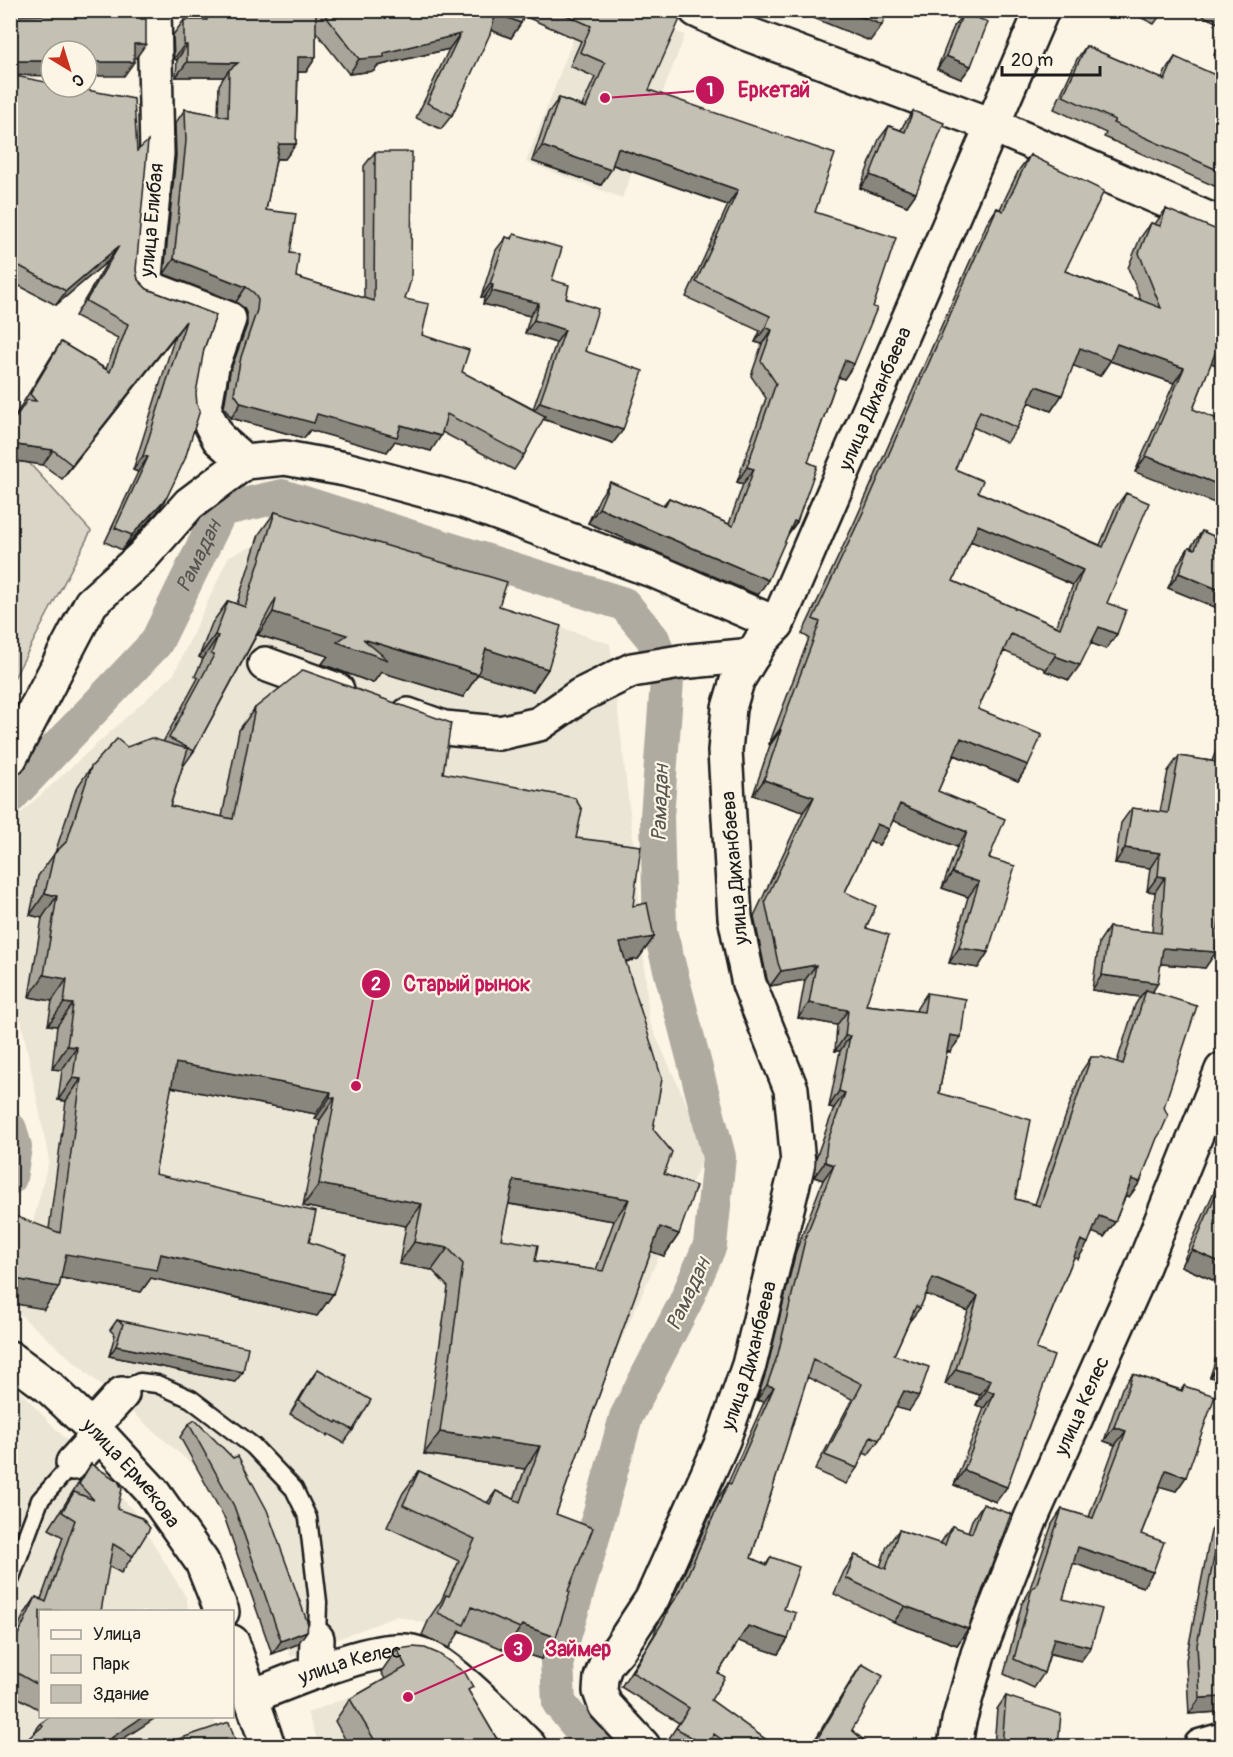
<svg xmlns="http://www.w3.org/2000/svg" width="1233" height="1757" viewBox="0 0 1233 1757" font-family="Pangolin,sans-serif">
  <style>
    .built { fill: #ebe5d6 }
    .green { fill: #dbd5c8; stroke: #7c7872; stroke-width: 1.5 }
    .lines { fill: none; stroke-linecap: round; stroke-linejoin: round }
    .canal { stroke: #b0aba1; stroke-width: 34 }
    .lane-casing { stroke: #1c1c1c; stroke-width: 21 }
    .street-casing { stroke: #1c1c1c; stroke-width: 38 }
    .primary-casing { stroke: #1c1c1c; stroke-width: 38 }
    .lane { stroke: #fcf5e5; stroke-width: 16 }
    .street { stroke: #fcf5e5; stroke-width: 33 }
    .primary { stroke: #fcf5e5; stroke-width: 33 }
    .wall { fill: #a9a59a; stroke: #1c1c1c; stroke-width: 1.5; fill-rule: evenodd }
    .shaded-wall { fill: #89867d; stroke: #1c1c1c; stroke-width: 1.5 }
    .building { fill: #c4c0b3; stroke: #1c1c1c; stroke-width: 1.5; fill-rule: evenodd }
    .labels { text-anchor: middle; stroke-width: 4.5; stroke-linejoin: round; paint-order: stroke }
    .street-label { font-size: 20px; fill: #1c1c1c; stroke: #fcf5e5 }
    .water-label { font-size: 21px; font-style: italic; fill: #575551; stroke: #fcf5e5 }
    .leader { fill: none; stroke: #c2185b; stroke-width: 2 }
    .callout-dot { fill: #c2185b; stroke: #fcf5e5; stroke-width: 2 }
    .mark-label { font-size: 18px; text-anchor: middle; font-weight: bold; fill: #fff }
    .callout-label { font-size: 21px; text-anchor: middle; font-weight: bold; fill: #c2185b; stroke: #fcf5e5; stroke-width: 4.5; stroke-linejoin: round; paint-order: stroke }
  </style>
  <rect width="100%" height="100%" fill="#fcf5e5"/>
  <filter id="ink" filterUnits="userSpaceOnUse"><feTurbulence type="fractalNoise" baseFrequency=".0167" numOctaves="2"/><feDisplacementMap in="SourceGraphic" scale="12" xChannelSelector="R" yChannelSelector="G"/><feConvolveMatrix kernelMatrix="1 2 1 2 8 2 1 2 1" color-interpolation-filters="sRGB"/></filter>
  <g filter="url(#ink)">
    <g class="built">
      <polygon points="584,11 619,11 685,35 622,198 526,162"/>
      <polygon points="284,533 610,644 637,873 649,1021 707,1149 621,1341 531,1548 493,1641 397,1616 291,1657 216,1485 11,1307 49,1160 22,1024 11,993 10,831 13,820 174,674 229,556"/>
      <polygon points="10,1387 20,1391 133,1510 187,1599 188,1611 40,1612 40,1716 213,1717 224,1746 11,1746"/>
      <polygon points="379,1685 482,1746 320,1746 307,1713"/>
    </g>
    <polygon class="green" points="11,443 91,531 11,684"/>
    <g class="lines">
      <g class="canal">
        <path id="s1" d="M10,797L156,643L221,510L282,496L624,604L653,639L667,681L657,817L660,931L719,1157L710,1245L685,1303L626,1417L584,1570L557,1661L559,1703L594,1746"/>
        <polyline points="10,1129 15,1147 10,1178"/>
      </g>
      <defs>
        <g id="lane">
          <polyline points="122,1394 128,1387 140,1382 157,1384 191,1399 253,1446 294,1489 308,1518 318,1602 317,1639"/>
          <polyline points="10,1580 40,1500 73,1463"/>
        </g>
        <g id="street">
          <polyline points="154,10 157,154 144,286 229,319 212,367 204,411 219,439 245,462"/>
          <polyline points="696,10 745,33 992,125 1222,225"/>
          <polyline points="265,664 337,690"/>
          <polyline points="408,715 444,728 499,733 539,724 581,695 632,670 680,662 753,655"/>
          <polyline points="10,758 91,603 142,557 189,504 245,462 285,458 345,469 464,501 657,572 777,624"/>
          <polyline points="92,1427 122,1394"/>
          <polyline points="73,1463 99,1434"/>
          <polyline points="316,1672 317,1639"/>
          <path id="s2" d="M250,1697C287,1683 377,1643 412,1652C420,1654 431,1658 438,1663C468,1684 503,1720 529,1746"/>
          <path id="s3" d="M643,1746L605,1705L600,1691L601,1678L606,1664L619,1649L652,1599L723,1440L749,1365L798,1163L791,1089L749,984L735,917L725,751L729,708L737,681L761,641L777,624L1042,10"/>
          <path id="s4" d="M955,1746L959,1721L978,1654L1031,1518L1138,1279L1222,1070"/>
          <polyline points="1201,1746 1222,1740"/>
        </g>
        <g id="primary">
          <path id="s5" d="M10,1358L48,1386L99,1434L152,1491L202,1562L222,1612"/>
          <polyline points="232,1642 268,1746"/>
        </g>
      </defs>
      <use href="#lane" class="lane-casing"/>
      <use href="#street" class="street-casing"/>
      <use href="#primary" class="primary-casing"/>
      <use href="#lane" class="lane"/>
      <use href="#street" class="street"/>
      <use href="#primary" class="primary"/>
    </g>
    <g class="wall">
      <polygon points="197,10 660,10 649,90 815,212 854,364 844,379 838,377 808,462 797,522 787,535 758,595 588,523 600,497 610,482 663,505 669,498 729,524 743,484 737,482 766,398 751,376 762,344 755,342 760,331 686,297 728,205 613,165 601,185 532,161 548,113 559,98 582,106 595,77 570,66 581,41 524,16 521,23 511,38 491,30 452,115 441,129 416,118 449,49 377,66 374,71 349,74 316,32 316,57 306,72 298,72 296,144 285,159 276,159 266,210 290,253 296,277 364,298 364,166 375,152 405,299 422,335 462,372 533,409 556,343 525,333 530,316 483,304 484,298 481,297 496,250 506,237 510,239 514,234 552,280 566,298 585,351 613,443 543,419 524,455 514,470 442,432 431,451 395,441 387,452 310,430 304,438 231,418 224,407 230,372 247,325 247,315 244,308 236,302 164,274 176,156 175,124 185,109 218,116 219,85 224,77 176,77 177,60 174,59 173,35 184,20 197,20"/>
      <polygon points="1126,10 1164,10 1154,24"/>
      <polygon points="1191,10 1222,10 1222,25"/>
      <polygon points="963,13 971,66 961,79 937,69 954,26"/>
      <polygon points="1222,36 1222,58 1214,55"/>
      <polygon points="1086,46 1162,79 1166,70 1175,57 1222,106 1222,192 1218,189 1219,188 1104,137 1106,133 1054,109 1077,59"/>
      <polygon points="15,76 136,270 138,280 147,289 216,315 204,349 157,512 122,550 105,542 138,472 133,470 175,336 62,479 43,465 10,460 10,424 51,357 61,342 106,369 118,338 75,316 108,261 56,305 10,281 10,82"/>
      <polygon points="913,111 916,193 907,206 860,188 879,139 889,126 901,130 904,124"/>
      <path d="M1030,155L1065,271L1141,300L1128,268L1140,238L1151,223L1155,224L1166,209L1211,363L1193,409L1135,472L1174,383L1110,361L1100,376L1073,365L1062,395L1051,411L1029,402L1017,428L1007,443L973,427L955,469L978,492L1100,545L1115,508L1126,493L1107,603L1117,634L1106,649L1091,643L1069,680L1045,671V669L1004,651L978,709L1028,765L1018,781L954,755L938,791L989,858L988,952L978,968L949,963L968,897L942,888L957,847L893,820L889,829L879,845L869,841L845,892L866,928V1005L916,1011L917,1008L927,993L950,1052L947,1051L939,1093L1015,1199L1035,1204L1081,1072L1091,1057L1117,1062L1135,1005L1140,997L1092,990L1099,942L1109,927L1152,932L1155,892L1147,891L1150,868L1115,863L1121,823L1132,808L1160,812L1168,771L1179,756L1212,761L1222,736V889L1221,892L1216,952L1205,968L1161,964L1153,992L1164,1107L1156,1139L1140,1182L1129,1197L1126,1195L1115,1222L1104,1237L1093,1232L1078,1259L1074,1257L1036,1349L996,1502L954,1485L984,1408L976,1405L980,1395L945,1384L968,1311L926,1294L920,1308L909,1322L894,1355L909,1411L896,1407L879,1440L868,1455L864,1453L857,1468L846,1484L815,1470L852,1399L807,1377L751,1558L766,1565L771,1557L784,1609L788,1639L778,1654L739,1641L718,1673L711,1700L775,1746H672L666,1743L679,1723L621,1687L654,1635L657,1625L669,1607L718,1498L727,1485L764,1402L757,1400L767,1369L796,1251L823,1180L814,1177L816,1158L834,1108L829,1107L840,1051H835L837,1025L798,1018L805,980L770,986L767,979L754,916L803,812L753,795L770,745L769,744L809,638L802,634L855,521L987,223L997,208L1000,209L1019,170ZM971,541L1073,585L1056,626L953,581Z"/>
      <path d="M275,512L499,606L548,669L533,691L478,674L463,697L381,672L373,683L322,664L328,656L258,635L259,631L194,751L182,768L170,806L222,817L239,730L255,708L443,773L576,838L633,906L654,937L638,959L626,962L653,1129L664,1174L679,1234L664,1256L651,1251L556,1514L541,1659L507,1648L505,1650L460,1631L449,1648L422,1635L430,1617L441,1601L459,1561L387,1527L403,1493L419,1471L487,1503L496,1491L514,1499L525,1469L424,1454L448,1287L432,1270L399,1264L406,1226L303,1206L320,1120L315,1119L316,1114L171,1087L155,1174L309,1242L333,1294L317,1316L151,1278L141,1292L61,1278L59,1287L44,1309L49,1229L66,1101L58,1100L62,1070L52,1069L57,1026L48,1025L52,1001L29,997L42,918L30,915L38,876L55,853L76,789L91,767L127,747L163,742L198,678L195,676L203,659L199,657L212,623L228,601L237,604L259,534ZM508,1204L614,1221L596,1270L535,1261L501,1239Z"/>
      <polygon points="1202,531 1222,540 1222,610 1168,588 1179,562 1189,547 1191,547"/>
      <polygon points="1222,1178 1222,1284 1181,1266 1215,1189"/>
      <polygon points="117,1320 235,1382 109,1356 115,1335 110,1330"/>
      <polygon points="1222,1348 1222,1380 1210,1377 1216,1358"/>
      <polygon points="318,1369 353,1430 344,1443 328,1434 327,1436 290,1414 309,1382"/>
      <polygon points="1133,1374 1181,1390 1184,1386 1186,1477 1176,1491 1160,1486 1141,1534 1153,1572 1143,1587 1073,1563 1063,1599 1091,1647 1081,1661 1050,1654 1044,1673 1034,1688 1004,1674 1022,1603 1028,1594 1052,1524 1062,1509 1089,1517 1115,1445 1104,1441 1122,1388"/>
      <polygon points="189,1424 233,1458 298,1644 272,1654 225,1519 180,1437"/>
      <polygon points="91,1464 117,1509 133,1556 121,1573 109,1566 40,1611 40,1710 10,1693 10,1643 24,1615 36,1597 41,1599 63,1537 49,1529 79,1482"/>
      <polygon points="983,1504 968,1629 957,1645 894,1622 834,1594 844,1571 855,1555 880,1567 887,1546 899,1530 940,1544 952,1526 968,1532 972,1520"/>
      <polygon points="1222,1516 1218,1712 1189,1714 1186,1660 1211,1531"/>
      <polygon points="397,1649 469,1692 501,1746 349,1746 335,1721 350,1699 385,1679 381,1672"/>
      <polygon points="862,1664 852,1730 870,1746 811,1746 852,1679"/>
      <polygon points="1006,1696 1058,1746 994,1746 997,1709"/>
      <polygon points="154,1719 33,1734 41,1723"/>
    </g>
    <g class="shaded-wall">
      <polygon points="39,10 83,10 91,14 80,28"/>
      <polygon points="794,10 845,10 882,25 870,41"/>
      <polygon points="496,13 521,23 511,38 486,28"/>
      <polygon points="460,34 449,49 377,66 374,71 349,74 359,59"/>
      <polygon points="134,44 146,44 136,58 124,58"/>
      <polygon points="184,45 187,45 177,60 174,59"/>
      <polygon points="946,56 971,66 961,79 937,69"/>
      <polygon points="298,57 316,57 306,72 288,72"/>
      <polygon points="10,61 51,61 51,76 10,75"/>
      <polygon points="87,62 134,62 124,76 87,76"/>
      <polygon points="187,62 238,63 229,70 224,77 176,77"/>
      <polygon points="279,144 296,144 285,159 268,158"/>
      <polygon points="542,146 611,170 601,185 532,161"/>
      <polygon points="618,148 738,190 728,205 608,163"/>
      <polygon points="870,175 916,193 907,206 860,188"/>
      <polygon points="119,246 108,261 56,305 66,291"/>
      <polygon points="174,259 246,287 236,302 164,274"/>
      <polygon points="490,284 493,285 484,298 481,297"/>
      <polygon points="492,291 539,303 530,316 483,304"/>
      <polygon points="534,320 565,330 556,343 525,333"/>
      <polygon points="186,321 175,336 62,479 72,465"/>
      <polygon points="766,327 772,330 762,344 755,342"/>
      <polygon points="1117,344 1184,368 1174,383 1110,361 1100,376 1069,364 1080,348"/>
      <polygon points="1218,346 1222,348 1222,368 1207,361"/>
      <polygon points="845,360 854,364 844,379 835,375"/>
      <polygon points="1036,386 1062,395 1051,411 1026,401"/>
      <polygon points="540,402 623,430 613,443 531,415"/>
      <polygon points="241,403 401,425 441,436 431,451 395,441 387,452 310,430 304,438 231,418"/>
      <polygon points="10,444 53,450 43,465 10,460"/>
      <polygon points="143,456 148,457 138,472 133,470"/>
      <polygon points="1146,456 1222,486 1222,506 1135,472"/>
      <polygon points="747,467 754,469 743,484 737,482"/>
      <polygon points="167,497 157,512 122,550 132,535"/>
      <polygon points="599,508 768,580 758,595 588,523"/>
      <polygon points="794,521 797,522 786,537"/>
      <polygon points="978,525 1083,570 1073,585 968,540"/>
      <polygon points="1179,573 1222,591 1222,610 1168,588"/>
      <polygon points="273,612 363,639 478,674 463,697 381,672 373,683 322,664 328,656 258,635"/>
      <polygon points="1099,627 1117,634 1106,649 1088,642"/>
      <polygon points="215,635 218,636 203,659 199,657"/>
      <polygon points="486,649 548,669 533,691 470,672"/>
      <polygon points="1055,656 1080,665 1069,680 1045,671"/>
      <polygon points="780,729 781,730 770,745 769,744"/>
      <polygon points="961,738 1028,765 1018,781 950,753"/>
      <polygon points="764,780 814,797 803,812 753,795"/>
      <polygon points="900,804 967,832 957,847 889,819"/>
      <polygon points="877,824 889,829 879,845 867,839"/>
      <polygon points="1125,848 1160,853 1150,868 1115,863"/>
      <polygon points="952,873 979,882 968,897 942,888"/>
      <polygon points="1158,876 1165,877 1155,892 1147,891"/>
      <polygon points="45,893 57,896 42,918 30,915"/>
      <polygon points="654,937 638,959 605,965 620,943"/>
      <polygon points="959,948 988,952 978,968 949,963"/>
      <polygon points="1163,948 1216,952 1205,968 1152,963"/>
      <polygon points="816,965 805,980 770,986 781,971"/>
      <polygon points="44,975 67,979 52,1001 29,997"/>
      <polygon points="1102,975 1158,983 1148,999 1146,990 1140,997 1092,990"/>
      <polygon points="64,1003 73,1004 57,1026 48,1025"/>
      <polygon points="809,1003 848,1010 837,1025 798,1018"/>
      <polygon points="950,1035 961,1037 950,1052 939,1050"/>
      <polygon points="845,1036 850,1036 840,1051 835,1051"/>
      <polygon points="67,1046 77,1047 62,1070 52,1069"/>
      <polygon points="176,1063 331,1092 316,1114 160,1085"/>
      <polygon points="73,1078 81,1079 66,1101 58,1100"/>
      <polygon points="839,1091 845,1093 834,1108 829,1107"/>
      <polygon points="330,1097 335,1098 320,1120 315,1119"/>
      <polygon points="825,1162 834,1165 823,1180 814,1177"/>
      <polygon points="1132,1179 1140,1182 1129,1197 1122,1194"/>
      <polygon points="514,1180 629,1199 614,1221 498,1202"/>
      <polygon points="319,1184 422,1204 406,1226 303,1206"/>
      <polygon points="1099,1216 1115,1222 1104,1237 1089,1231"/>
      <polygon points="660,1227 679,1234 664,1256 644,1249"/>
      <polygon points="1081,1240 1088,1243 1078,1259 1070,1256"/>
      <polygon points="414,1242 448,1248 432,1270 399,1264"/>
      <polygon points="1192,1250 1222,1263 1222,1284 1181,1266"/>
      <polygon points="66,1254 161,1254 333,1294 317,1316 151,1278 141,1292 50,1276"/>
      <polygon points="10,1278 59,1287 44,1309 10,1303"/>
      <polygon points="933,1278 978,1296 968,1311 923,1293"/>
      <polygon points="116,1346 243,1372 235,1382 109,1356"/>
      <polygon points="1221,1361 1222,1362 1222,1380 1210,1377"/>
      <polygon points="956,1369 991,1380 980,1395 945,1384"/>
      <polygon points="767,1385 774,1387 764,1402 757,1400"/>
      <polygon points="987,1390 994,1393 984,1408 976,1405"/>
      <polygon points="904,1391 919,1396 909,1411 894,1407"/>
      <polygon points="1114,1427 1126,1431 1115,1445 1104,1441"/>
      <polygon points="440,1432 540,1446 525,1469 424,1454"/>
      <polygon points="964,1470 1007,1487 996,1502 954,1485"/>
      <polygon points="1166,1470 1186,1477 1176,1491 1155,1485"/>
      <polygon points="1078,1547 1153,1572 1143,1587 1067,1561"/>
      <polygon points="905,1606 968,1629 957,1645 894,1622"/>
      <polygon points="522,1625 556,1637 541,1659 507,1648"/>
      <polygon points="748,1626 788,1639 778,1654 738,1641"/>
      <polygon points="307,1631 298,1644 272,1654 281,1641"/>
      <polygon points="1054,1638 1091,1647 1081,1661 1044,1652"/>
      <polygon points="1222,1697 1222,1706 1218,1712 1189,1714 1200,1698"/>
      <polygon points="144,1716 156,1716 154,1719 112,1746 99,1746"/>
    </g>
    <g class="building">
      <polygon points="83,10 140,10 141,19 146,19 146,44 134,44 134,62 87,62 87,51 51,51 51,61 10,61 10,16 91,14"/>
      <polygon points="207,10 316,10 316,57 298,57 296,144 279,144 266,210 296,214 290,253 299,254 296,277 374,301 375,152 412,152 411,280 405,299 429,304 422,335 469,350 462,372 545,416 524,455 447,414 441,436 401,425 397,437 317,414 314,423 241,403 234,393 241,357 257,310 258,300 254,293 246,287 174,259 186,141 185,109 228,117 229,70 238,63 187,62 187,45 184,45 184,20 207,20"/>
      <polygon points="321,10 526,10 521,23 496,13 490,34 452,115 427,103 460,34 384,53 384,57 359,59"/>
      <polygon points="555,10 660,10 680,19 649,90 835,154 815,212 896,238 873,307 877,308 854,364 845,360 834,388 808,462 817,466 797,522 794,521 768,580 599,508 610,482 665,506 669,498 733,526 754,469 747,467 776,383 761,361 772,330 766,327 770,316 696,282 738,190 618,148 611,170 542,146 559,98 586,108 605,63 580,52 591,26"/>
      <polygon points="845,10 887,10 882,25"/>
      <polygon points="963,13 988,22 971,66 946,56"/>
      <polygon points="1086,46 1165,80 1175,57 1222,78 1222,101 1221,105 1222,106 1222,172 1113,123 1115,120 1063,96"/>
      <polygon points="15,76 51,83 51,87 71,87 134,99 137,151 148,141 136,270 138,280 147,289 216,315 204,349 196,393 197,405 200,410 185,459 167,497 132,535 115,528 148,457 143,456 186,321 72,465 53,450 10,444 10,426 27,400 36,401 30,394 61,342 110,372 128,324 86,301 119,246 66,291 10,261 10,142 13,142"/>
      <polygon points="913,111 944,123 916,193 870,175 889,126 905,132"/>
      <path d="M1030,155L1104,191L1065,271L1161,308L1139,253L1151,223L1160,226L1166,209L1222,232V348L1218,346L1193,409L1222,421V486L1146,456L1184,368L1117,344L1110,360L1080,348L1062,395L1036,386L1017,428L980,411L955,469L983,481L978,492L1103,547L1126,493L1149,503L1107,603L1126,610L1117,634L1099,627L1080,665L1055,656L1056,654L1011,634L978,709L1042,735L1028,765L961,738L938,791L1005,819L989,858L1015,866L988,952L959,948L979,882L952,873L967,832L900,804L889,829L877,824L845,892L876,906L866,928L889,935L866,1005L924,1012L927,993L966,999L961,1037L950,1035L939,1093L1031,1120L1015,1199L1040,1206L1091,1057H1102L1123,1064L1146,990L1197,1006L1164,1107L1168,1116L1161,1132L1157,1138L1140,1182L1132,1179L1115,1222L1099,1216L1088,1243L1081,1240L1036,1349L1054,1356L1007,1487L964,1470L994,1393L987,1390L991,1380L956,1369L978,1296L933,1278L920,1308L916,1306L894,1355L929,1367L919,1396L904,1391L879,1440L871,1436L857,1468L825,1455L862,1384L813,1359L751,1558L767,1565L771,1557L799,1567L784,1609L796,1613L788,1639L748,1626L718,1673L725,1677L711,1700L775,1746H731L714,1734L706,1746L676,1728L689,1708L632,1672L664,1620L668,1610L680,1592L728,1483L731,1484L774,1387L767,1385L778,1354L806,1236L834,1165L825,1162L827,1143L845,1093L839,1091L850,1036H845L848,1010L809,1003L816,965L781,971L778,963L765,901L814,797L764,780L781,730L780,729L820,622L813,619L866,506L997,208L1003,211ZM978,525L1083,570L1060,628L953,581Z"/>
      <polygon points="514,234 562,248 552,280 569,285 566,298 598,309 585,351 643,371 623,430 540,402 565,330 534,320 539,303 492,291 493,285 490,284 506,237 512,239"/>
      <polygon points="275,512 507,582 499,606 561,626 548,669 486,649 478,674 363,639 388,660 337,642 347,635 273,612 276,598 194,751 169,738 214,655 211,654 218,636 215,635 228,601 245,607"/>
      <polygon points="1202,531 1222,540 1222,591 1179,573 1189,547 1195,549"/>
      <path d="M303,670L451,723L443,773L575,798L582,810L576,838L641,846L633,906L647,903L654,937L620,943L662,1079L653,1129L672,1152L664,1174L696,1186L679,1234L660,1227L556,1514L593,1528L568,1591L570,1592L556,1637L522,1625L520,1628L472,1607L464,1625L438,1613L446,1595L449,1596L475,1539L403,1505L419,1471L490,1504L496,1491L520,1502L540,1446L440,1432L463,1264L448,1248L414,1242L422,1204L319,1184L335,1098L330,1097L331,1092L176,1063L155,1174L316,1212L309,1242L346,1254L333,1294L161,1254L157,1270L66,1254L59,1287L10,1278V1214L60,1233L81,1079L73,1078L77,1047L67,1046L73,1004L64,1003L67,979L44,975L57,896L45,893L54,854L67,841L91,767L117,739L127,747L151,738L188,749L170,806L233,819L255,708ZM514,1180L629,1199L603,1271L535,1261L538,1245L501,1239Z"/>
      <polygon points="1222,747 1222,883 1216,952 1163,948 1158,983 1102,975 1109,927 1161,933 1165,877 1158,876 1160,853 1125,848 1132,808 1168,813 1179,756 1216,762"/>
      <polygon points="1222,1180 1222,1263 1192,1250"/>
      <polygon points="117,1320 248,1347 243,1372 116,1346 123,1324"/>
      <polygon points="318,1369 371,1400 353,1430 337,1421 336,1423 299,1401"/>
      <polygon points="1133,1374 1182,1391 1184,1386 1215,1396 1186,1477 1166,1470 1141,1534 1164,1542 1153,1572 1078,1547 1063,1599 1102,1609 1091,1647 1054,1638 1044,1673 1014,1659 1032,1588 1036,1586 1062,1509 1093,1518 1126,1431 1114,1427"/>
      <polygon points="195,1420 233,1458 238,1456 267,1510 308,1624 307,1631 281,1641 234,1506 189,1424"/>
      <polygon points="91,1464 118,1481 122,1489 117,1509 142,1518 150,1528 133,1556 113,1544 101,1611 40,1611 40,1686 10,1669 10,1652 36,1597 46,1602 75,1520 62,1512 74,1492 94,1500 79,1484"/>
      <polygon points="983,1504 1011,1514 968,1629 905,1606 846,1578 855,1555 886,1569 899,1530 945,1545 952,1526 972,1533"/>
      <polygon points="1222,1516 1222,1697 1200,1698 1197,1645"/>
      <polygon points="413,1647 425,1648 439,1654 465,1673 473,1687 468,1690 501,1746 378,1746 350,1699 406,1667 397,1649"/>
      <polygon points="862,1664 883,1676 852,1730 870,1746 813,1746"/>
      <polygon points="1006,1696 1061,1714 1058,1746 1002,1746"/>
      <polygon points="51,1716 144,1716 99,1746 19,1746 43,1726 41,1723"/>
      <polygon points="229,1722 237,1746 158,1746"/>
      <polygon points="533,1741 536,1746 524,1746"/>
    </g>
  </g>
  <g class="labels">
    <g class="street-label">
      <text transform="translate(151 220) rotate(-85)" y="7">улица Елибая</text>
      <text dy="7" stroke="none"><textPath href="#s3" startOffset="1449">улица Диханбаева</textPath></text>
      <text transform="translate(734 868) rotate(-95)" y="7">улица Диханбаева</text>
      <text dy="7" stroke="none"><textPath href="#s3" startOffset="441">улица Диханбаева</textPath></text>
      <text dy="7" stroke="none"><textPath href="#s4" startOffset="364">улица Келес</textPath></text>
      <text dy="7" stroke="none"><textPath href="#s5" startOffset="168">улица Ермекова</textPath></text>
      <text dy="7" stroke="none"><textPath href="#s2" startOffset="106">улица Келес</textPath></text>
    </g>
    <g class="water-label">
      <text dy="7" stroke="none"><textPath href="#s1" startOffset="309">Рамадан</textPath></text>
      <text transform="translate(660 803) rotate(-88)" y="7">Рамадан</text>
      <text transform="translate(688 1294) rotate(-65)" y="7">Рамадан</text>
    </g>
  </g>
  <path class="leader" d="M605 98L710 90M356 1086L376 984M408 1697L518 1648"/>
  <g class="callout-dot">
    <circle cx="605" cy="98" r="6"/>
    <circle cx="356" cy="1086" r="6"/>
    <circle cx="408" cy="1697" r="6"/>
    <circle cx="710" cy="90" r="15"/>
    <circle cx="376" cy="984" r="15"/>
    <circle cx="518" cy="1648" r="15"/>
  </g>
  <g class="mark-label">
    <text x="710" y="96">1</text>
    <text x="376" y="990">2</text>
    <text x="518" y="1655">3</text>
  </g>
  <g class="callout-label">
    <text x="774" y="97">Еркетай</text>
    <text x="467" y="991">Старый рынок</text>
    <text x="578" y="1656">Займер</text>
  </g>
  <rect width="1233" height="1757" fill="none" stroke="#fcf5e5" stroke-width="36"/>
  <rect x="18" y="18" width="1197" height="1721" fill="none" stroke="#1c1c1c" stroke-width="2" filter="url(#ink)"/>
  <rect x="39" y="1610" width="195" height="108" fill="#fcf5e5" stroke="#a29e95" stroke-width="1.5"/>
  <rect x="51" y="1630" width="30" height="9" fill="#fcf5e5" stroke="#a29e95" stroke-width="1.5"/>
  <text x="93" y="1640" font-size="18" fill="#1c1c1c">Улица</text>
  <rect x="51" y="1655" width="30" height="18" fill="#dbd5c8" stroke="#a29e95" stroke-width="1.5"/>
  <text x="93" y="1670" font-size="18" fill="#1c1c1c">Парк</text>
  <rect x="51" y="1685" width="30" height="18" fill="#c4c0b3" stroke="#a29e95" stroke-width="1.5"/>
  <text x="93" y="1700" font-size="18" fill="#1c1c1c">Здание</text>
  <g transform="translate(69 69) rotate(142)"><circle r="28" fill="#fcf5e5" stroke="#a29e95" stroke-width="1.5"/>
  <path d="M0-4.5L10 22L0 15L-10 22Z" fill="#c8321e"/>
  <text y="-9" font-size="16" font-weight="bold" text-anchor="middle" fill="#1c1c1c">С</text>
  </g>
  <path d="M1002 66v9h98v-9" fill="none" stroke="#1c1c1c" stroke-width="3"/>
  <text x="1011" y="66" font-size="18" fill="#1c1c1c" stroke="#fcf5e5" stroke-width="4.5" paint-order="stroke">20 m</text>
</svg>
